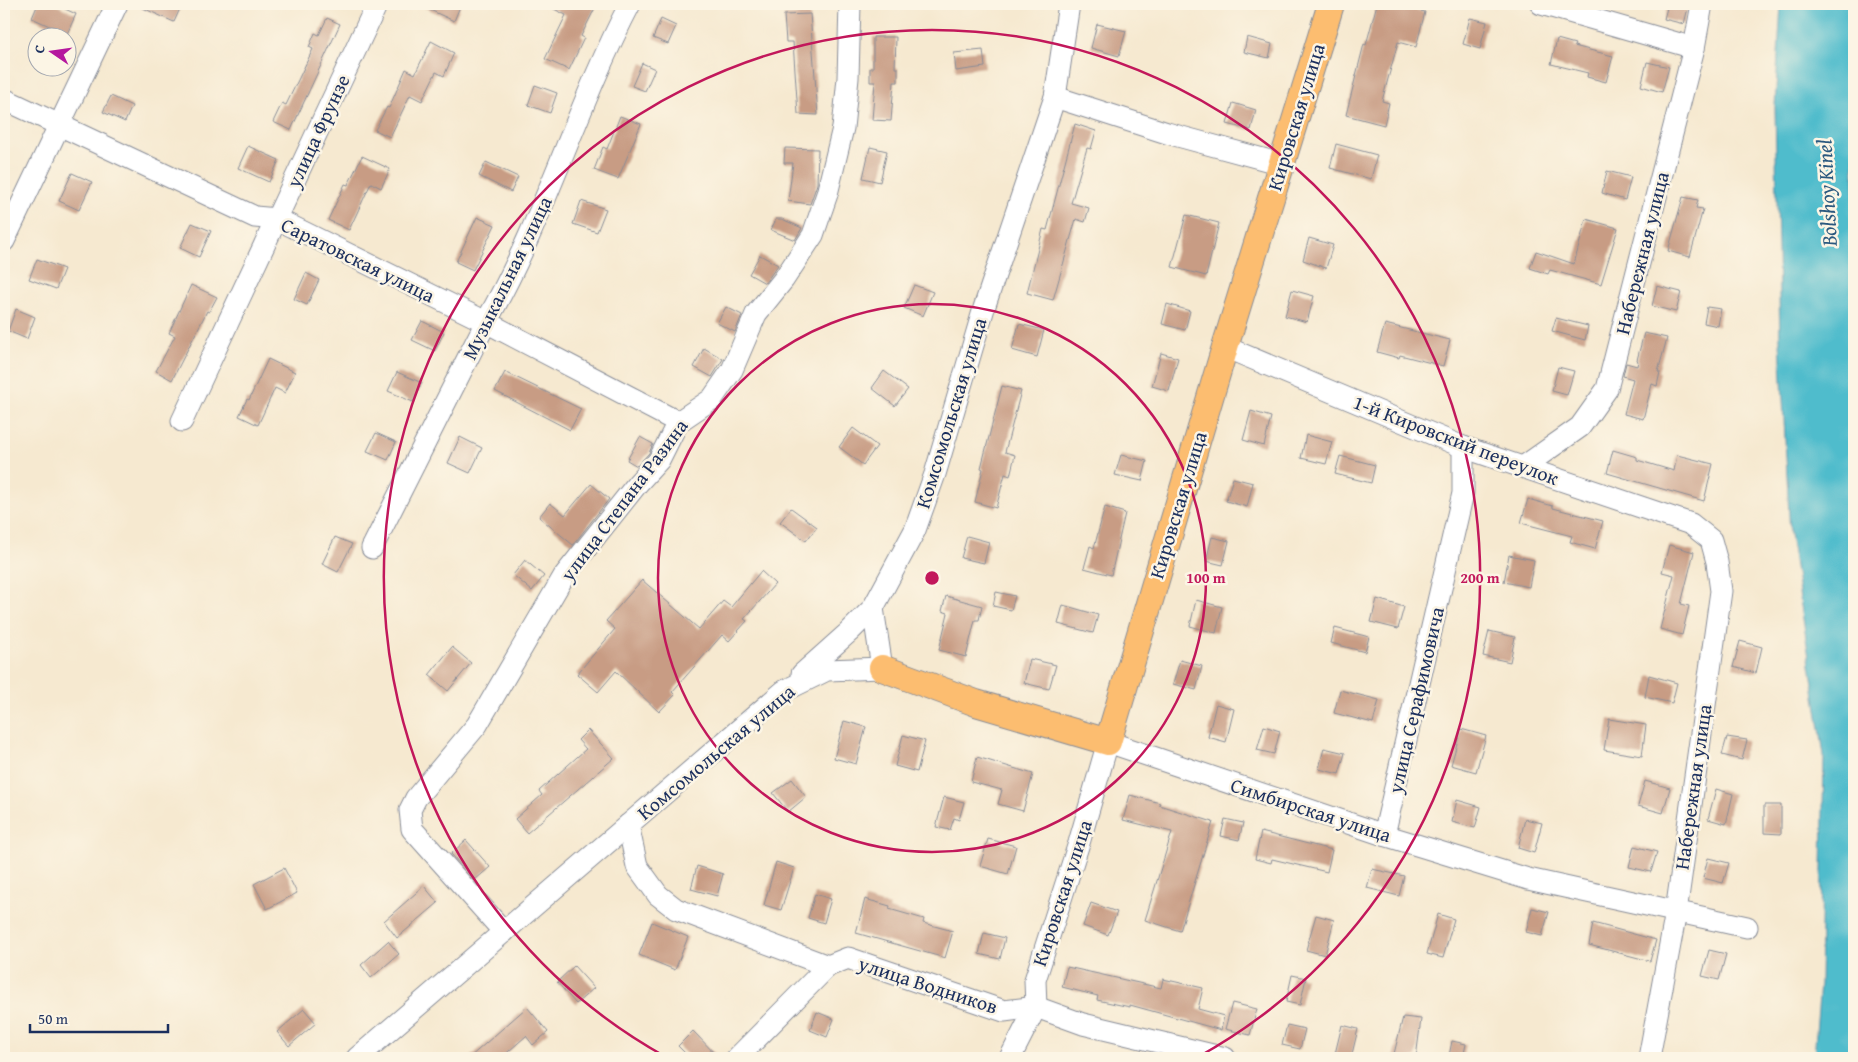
<svg xmlns="http://www.w3.org/2000/svg" width="1858" height="1062" viewBox="0 0 1858 1062" font-family="'Gentium Book Plus',serif">
  <style>
    .water { fill: #50bccc; stroke: #367695 }
    .building { fill: #c89c84 }
    .lines { fill: none; stroke-linecap: round; stroke-linejoin: round }
    .minor-casing { stroke: #888c97; stroke-width: 23 }
    .major-casing { stroke: #888c97; stroke-width: 28 }
    .minor { stroke: #fff; stroke-width: 21 }
    .major { stroke: #fcbd6f; stroke-width: 26 }
    .ring { fill: none; stroke: #c2185b; stroke-width: 2.5 }
    .labels { text-anchor: middle; stroke-width: 5; stroke-linejoin: round; paint-order: stroke }
    .street-label { font-size: 20px; fill: #1b2f5e; stroke: #fcf5e5 }
    .water-label { font-size: 21px; font-style: italic; fill: #2b597f; stroke: #fcf5e5 }
    .centre { fill: #c2185b; stroke: #fcf5e5; stroke-width: 2.5 }
    .ring-label { font-size: 15px; text-anchor: middle; font-weight: bold; fill: #c2185b; stroke: #fcf5e5; stroke-width: 5; stroke-linejoin: round; paint-order: stroke }
  </style>
  <rect width="100%" height="100%" fill="#fcf5e5"/>
  <filter id="ink" filterUnits="userSpaceOnUse"><feTurbulence type="fractalNoise" baseFrequency=".02" numOctaves="2"/><feDisplacementMap in="SourceGraphic" scale="10" xChannelSelector="R" yChannelSelector="G"/><feConvolveMatrix kernelMatrix="1 2 1 2 8 2 1 2 1" color-interpolation-filters="sRGB"/></filter>
  <filter id="wash" filterUnits="userSpaceOnUse"><feTurbulence type="fractalNoise" baseFrequency=".0096" numOctaves="4" result="noise"/><feDisplacementMap in="SourceGraphic" scale="20" xChannelSelector="R" yChannelSelector="G"/><feGaussianBlur stdDeviation="1.12" result="paint"/><feColorMatrix in="noise" values="0 0 0 0 0 0 0 0 0 0 0 0 0 0 0 0 0 1.4 0 .05"/><feComposite in="paint" operator="in"/></filter>
  <g filter="url(#wash)">
    <rect width="100%" height="100%" fill="#f6e9d0"/>
    <polygon class="water" points="1781,4 1854,4 1854,1058 1814,1058 1820,984 1824,755 1790,534 1780,342 1775,107"/>
    <g id="blocks">
      <g class="building">
        <polygon points="38,4 54,4 76,14 67,34 32,18"/>
        <polygon points="134,4 182,4 174,22"/>
        <polygon points="417,4 461,4 454,21"/>
        <polygon points="544,4 597,4 581,36 584,38 569,70 545,59 566,15"/>
        <polygon points="1377,4 1395,4 1425,12 1416,47 1398,42 1382,101 1389,103 1384,125 1346,115 1364,44 1366,45"/>
        <polygon points="1668,4 1689,4 1684,24 1664,19"/>
        <polygon points="810,14 813,51 818,115 798,114 793,42 786,42 784,15"/>
        <polygon points="327,18 340,24 291,130 273,122 282,103 286,105 313,49 309,47 315,33 319,35"/>
        <polygon points="1470,18 1487,22 1480,49 1463,44"/>
        <polygon points="661,19 676,26 668,44 653,38"/>
        <polygon points="1097,24 1126,31 1119,56 1091,48"/>
        <polygon points="873,37 896,37 895,68 898,68 898,82 894,82 891,121 872,120 875,82 870,82 870,68 873,68"/>
        <polygon points="1247,37 1272,44 1269,58 1244,52"/>
        <polygon points="1557,39 1575,44 1574,46 1613,56 1606,82 1587,77 1588,73 1551,64"/>
        <polygon points="431,41 454,53 444,76 436,72 422,101 410,95 390,137 375,130 387,107 389,108 406,69 415,74"/>
        <polygon points="983,50 985,67 956,71 954,53"/>
        <polygon points="1647,62 1669,67 1662,92 1641,86"/>
        <polygon points="642,63 655,69 645,91 632,86"/>
        <polygon points="535,85 557,93 550,113 528,105"/>
        <polygon points="111,96 132,106 125,122 103,112"/>
        <polygon points="1233,103 1256,110 1251,130 1227,124"/>
        <polygon points="620,116 641,124 618,179 594,170 603,147 607,149"/>
        <polygon points="1075,124 1096,131 1091,149 1087,148 1071,203 1089,208 1085,222 1076,219 1053,300 1027,293 1043,229 1047,230"/>
        <polygon points="1336,144 1377,155 1371,179 1330,168"/>
        <polygon points="248,146 279,160 269,182 238,168"/>
        <polygon points="870,147 887,151 880,182 863,178"/>
        <polygon points="785,148 818,149 817,184 810,204 788,201 793,163 784,163"/>
        <polygon points="362,156 390,169 381,188 371,183 349,230 328,220 345,184 348,185"/>
        <polygon points="486,162 518,177 511,192 479,176"/>
        <polygon points="1607,171 1631,177 1625,200 1602,193"/>
        <polygon points="72,173 92,182 79,210 59,201"/>
        <polygon points="1683,197 1698,200 1696,208 1703,209 1690,257 1668,251"/>
        <polygon points="581,201 606,209 597,232 573,224"/>
        <polygon points="1186,215 1219,223 1206,276 1172,267"/>
        <polygon points="477,217 495,225 473,270 456,262"/>
        <polygon points="776,219 782,219 802,228 795,240 771,230"/>
        <polygon points="1586,219 1618,228 1601,284 1550,270 1548,274 1530,268 1536,251 1574,264"/>
        <polygon points="192,223 211,231 199,257 180,248"/>
        <polygon points="1309,238 1333,245 1326,268 1303,260"/>
        <polygon points="760,255 778,265 765,283 749,274"/>
        <polygon points="37,259 64,269 56,289 29,279"/>
        <polygon points="306,273 319,280 307,305 294,299"/>
        <polygon points="191,285 217,297 209,312 207,311 172,380 156,371 175,336 169,333"/>
        <polygon points="914,285 933,292 923,316 904,308"/>
        <polygon points="1657,286 1681,292 1676,312 1652,306"/>
        <polygon points="1292,290 1314,296 1307,322 1285,316"/>
        <polygon points="1167,304 1190,311 1185,330 1162,324"/>
        <polygon points="726,307 742,315 735,332 717,323"/>
        <polygon points="1707,307 1721,309 1718,326 1704,323"/>
        <polygon points="16,309 35,317 27,339 8,331"/>
        <polygon points="1556,318 1588,326 1585,340 1552,331"/>
        <polygon points="422,321 444,332 435,351 412,340"/>
        <polygon points="1019,324 1044,330 1037,357 1012,350"/>
        <polygon points="1385,324 1450,340 1443,366 1400,355 1399,358 1377,352"/>
        <polygon points="1644,333 1667,338 1658,372 1660,372 1657,386 1652,384 1643,419 1624,414 1633,379 1623,376 1626,363 1637,366 1638,361 1637,360"/>
        <polygon points="704,348 723,359 712,377 694,367"/>
        <polygon points="1161,353 1178,358 1169,391 1152,386"/>
        <polygon points="268,359 295,372 285,393 275,388 258,425 239,416 247,399 249,400"/>
        <polygon points="1558,367 1574,371 1567,395 1552,391"/>
        <polygon points="884,371 908,389 895,406 872,388"/>
        <polygon points="397,372 422,383 413,402 388,391"/>
        <polygon points="505,372 581,409 570,430 495,391"/>
        <polygon points="1002,386 1021,391 1005,452 1015,455 1010,476 1005,474 996,508 975,502 983,469 981,468"/>
        <polygon points="1251,411 1271,417 1264,446 1243,440"/>
        <polygon points="853,428 877,446 863,465 839,447"/>
        <polygon points="376,433 396,442 388,460 367,451"/>
        <polygon points="1306,435 1332,442 1326,464 1301,458"/>
        <polygon points="460,437 482,448 470,473 448,463"/>
        <polygon points="640,437 653,444 649,453 637,466 627,460"/>
        <polygon points="1613,450 1637,457 1637,460 1674,471 1677,455 1713,464 1704,501 1607,473"/>
        <polygon points="1121,455 1147,461 1142,481 1115,475"/>
        <polygon points="1340,456 1375,465 1371,483 1335,474"/>
        <polygon points="1233,478 1253,483 1247,507 1226,501"/>
        <polygon points="591,484 609,499 573,545 539,517 550,503 565,515"/>
        <polygon points="1528,499 1553,506 1553,508 1603,521 1595,549 1570,542 1572,536 1521,523"/>
        <polygon points="1105,507 1125,513 1111,575 1084,568 1090,546 1094,548"/>
        <polygon points="791,508 817,527 806,541 780,522"/>
        <polygon points="967,536 989,542 984,563 961,558"/>
        <polygon points="335,537 352,544 338,572 322,564"/>
        <polygon points="1212,537 1229,541 1223,565 1206,561"/>
        <polygon points="1669,545 1694,552 1681,604 1689,606 1682,635 1660,629 1674,575 1662,572"/>
        <polygon points="1509,555 1534,560 1529,587 1504,582"/>
        <polygon points="525,560 544,576 532,591 513,575"/>
        <polygon points="761,571 775,584 744,619 747,621 729,641 722,635 672,692 675,695 659,712 616,671 598,692 577,674 615,629 606,621 642,580 699,629 723,601 731,607"/>
        <polygon points="996,592 1015,596 1011,610 993,606"/>
        <polygon points="946,596 982,606 979,620 975,620 966,657 939,650 948,613 942,611"/>
        <polygon points="1377,599 1404,607 1398,629 1371,622"/>
        <polygon points="1196,600 1222,607 1216,633 1190,626"/>
        <polygon points="1063,605 1098,615 1093,633 1058,624"/>
        <polygon points="1335,628 1369,637 1365,652 1331,643"/>
        <polygon points="1489,631 1515,637 1510,662 1483,656"/>
        <polygon points="1740,641 1762,647 1756,673 1733,667"/>
        <polygon points="452,647 471,663 448,691 429,675"/>
        <polygon points="1030,659 1056,665 1049,689 1024,683"/>
        <polygon points="1180,660 1202,666 1196,690 1173,684"/>
        <polygon points="1649,675 1677,683 1672,703 1645,697"/>
        <polygon points="1340,690 1379,700 1373,723 1334,713"/>
        <polygon points="1216,704 1234,709 1226,742 1208,737"/>
        <polygon points="1609,719 1646,725 1642,756 1604,750"/>
        <polygon points="844,721 866,727 856,764 834,758"/>
        <polygon points="1264,726 1280,731 1274,754 1257,750"/>
        <polygon points="1461,729 1486,736 1476,772 1451,765"/>
        <polygon points="588,730 614,758 527,833 515,819 542,795 539,791 586,749 578,740"/>
        <polygon points="903,735 925,741 917,772 895,766"/>
        <polygon points="1727,737 1747,740 1742,760 1722,755"/>
        <polygon points="1324,748 1345,753 1339,774 1319,769"/>
        <polygon points="977,757 1033,774 1023,811 998,804 1002,790 971,782"/>
        <polygon points="792,779 806,797 788,812 773,793"/>
        <polygon points="1645,781 1670,788 1663,813 1638,806"/>
        <polygon points="1716,789 1733,794 1726,824 1708,819"/>
        <polygon points="1130,795 1160,803 1159,805 1213,822 1180,931 1145,920 1172,832 1123,820"/>
        <polygon points="944,797 964,802 959,820 954,818 950,830 936,827"/>
        <polygon points="1457,800 1481,807 1475,828 1452,822"/>
        <polygon points="1764,805 1781,805 1781,834 1764,833"/>
        <polygon points="1225,819 1243,823 1239,840 1221,836"/>
        <polygon points="1525,819 1542,823 1534,853 1518,848"/>
        <polygon points="1261,832 1332,850 1327,872 1272,859 1271,863 1255,859"/>
        <polygon points="988,839 1016,846 1008,874 980,866"/>
        <polygon points="466,840 490,867 475,880 451,854"/>
        <polygon points="1634,846 1657,852 1651,872 1629,867"/>
        <polygon points="1708,858 1729,863 1723,883 1703,878"/>
        <polygon points="776,862 794,868 781,910 764,905"/>
        <polygon points="697,866 723,874 717,896 691,889"/>
        <polygon points="284,868 297,893 267,909 254,884"/>
        <polygon points="1372,869 1404,876 1399,896 1367,888"/>
        <polygon points="424,886 438,903 397,938 384,921"/>
        <polygon points="815,894 831,899 824,923 808,918"/>
        <polygon points="865,899 890,906 889,909 924,919 923,923 953,931 945,958 856,933"/>
        <polygon points="1091,903 1117,912 1108,935 1083,926"/>
        <polygon points="1532,908 1549,912 1542,936 1526,932"/>
        <polygon points="1438,914 1454,919 1443,958 1427,954"/>
        <polygon points="1316,915 1334,920 1325,955 1306,950"/>
        <polygon points="652,922 688,937 675,970 639,955"/>
        <polygon points="1593,923 1656,940 1650,961 1589,945"/>
        <polygon points="984,933 1005,938 1000,959 979,954"/>
        <polygon points="388,941 399,954 371,978 361,965"/>
        <polygon points="1709,950 1726,954 1719,980 1702,976"/>
        <polygon points="574,966 594,988 576,1004 557,982"/>
        <polygon points="1067,967 1161,988 1163,979 1203,988 1198,1009 1224,1016 1221,1030 1130,1005 1130,1007 1097,1000 1098,996 1062,987"/>
        <polygon points="1292,975 1306,978 1300,1005 1286,1002"/>
        <polygon points="1232,1003 1257,1009 1250,1035 1225,1029"/>
        <polygon points="527,1007 548,1032 533,1045 526,1036 501,1058 469,1058"/>
        <polygon points="304,1009 316,1023 289,1046 277,1032"/>
        <polygon points="817,1012 834,1019 827,1037 810,1030"/>
        <polygon points="1403,1017 1421,1019 1416,1058 1393,1058"/>
        <polygon points="1287,1025 1305,1029 1300,1049 1282,1045"/>
        <polygon points="1342,1025 1358,1029 1351,1058 1334,1058"/>
        <polygon points="693,1031 719,1058 690,1058 678,1046"/>
        <polygon points="1452,1041 1466,1044 1463,1058 1449,1056"/>
      </g>
    </g>
  </g>
  <g filter="url(#ink)">
    <use href="#blocks" fill-opacity="0" stroke="#888c97" stroke-width="1"/>
    <g class="lines">
      <defs>
        <g id="minor">
          <polyline points="1541,4 1694,48"/>
          <polyline points="1055,97 1167,133 1281,164"/>
          <polyline points="4,99 255,217 277,219 486,322 678,422"/>
          <polyline points="4,241 117,4"/>
          <polyline points="1225,347 1463,447 1691,524 1711,540 1717,562 1721,591 1676,912 1649,1058"/>
          <polyline points="182,421 377,4"/>
          <polyline points="1523,467 1580,427 1607,389 1694,48 1702,4"/>
          <path d="M372,548L486,322C544,221 576,107 630,4"/>
          <polyline points="802,674 849,632 873,608"/>
          <polyline points="628,825 637,866 658,895 676,909 828,966 848,958 1004,1011 1036,1007 1083,1024 1225,1058"/>
          <polyline points="1384,835 1463,493 1463,447"/>
          <polyline points="504,932 412,829 410,810 416,798 477,725 564,576 638,483 659,460 678,422 712,399 732,370 756,314 784,279 813,235 827,194 843,128 848,78 850,4"/>
          <polyline points="1036,1007 1035,980 1079,843 1108,742 1384,835 1528,879 1747,927"/>
          <polyline points="357,1058 784,691 827,670 882,668 873,608 915,530 935,474 984,308 1055,97 1069,4"/>
          <polyline points="737,1058 828,966"/>
          <polyline points="1010,1058 1036,1007"/>
        </g>
        <polyline id="major" points="882,668 976,703 1108,742 1225,347 1331,4"/>
      </defs>
      <use href="#minor" class="minor-casing"/>
      <use href="#major" class="major-casing"/>
      <use href="#minor" class="minor"/>
      <use href="#major" class="major"/>
    </g>
  </g>
  <g class="ring">
    <circle cx="932" cy="578" r="274"/>
    <path d="M666 1057A548 548 0 1 1 1198 1057"/>
  </g>
  <g class="labels">
    <g class="street-label">
      <text transform="translate(1296 117) rotate(-73)" y="7">Кировская улица</text>
      <text transform="translate(318 131) rotate(-65)" y="7">улица Фрунзе</text>
      <text transform="translate(1642 253) rotate(-76)" y="7">Набережная улица</text>
      <text transform="translate(358 260) rotate(26)" y="7">Саратовская улица</text>
      <text transform="translate(507 278) rotate(-64)" y="7">Музыкальная улица</text>
      <text transform="translate(951 413) rotate(-73)" y="7">Комсомольская улица</text>
      <text transform="translate(1456 440) rotate(21)" y="7">1-й Кировский переулок</text>
      <text transform="translate(624 500) rotate(-53)" y="7">улица Степана Разина</text>
      <text transform="translate(1178 505) rotate(-73)" y="7">Кировская улица</text>
      <text transform="translate(1416 700) rotate(-77)" y="7">улица Серафимовича</text>
      <text transform="translate(716 752) rotate(-40)" y="7">Комсомольская улица</text>
      <text transform="translate(1693 787) rotate(-82)" y="7">Набережная улица</text>
      <text transform="translate(1311 810) rotate(18)" y="7">Симбирская улица</text>
      <text transform="translate(1062 893) rotate(-72)" y="7">Кировская улица</text>
      <text transform="translate(928 985) rotate(18)" y="7">улица Водников</text>
    </g>
    <g class="water-label">
      <text transform="translate(1827 193) rotate(-93)" y="7">Bolshoy Kinel</text>
    </g>
  </g>
  <circle cx="932" cy="578" r="8" class="centre"/>
  <g class="ring-label">
    <text x="1206" y="583">100 m</text>
    <text x="1480" y="583">200 m</text>
  </g>
  <rect width="1858" height="1062" fill="none" stroke="#fcf5e5" stroke-width="20"/>
  <g transform="translate(52 52) rotate(283)"><circle r="24" fill="#fcf5e5" stroke="#a2a6af"/>
  <path d="M0-4L9 19L0 12L-9 19Z" fill="#b5179e"/>
  <text y="-8" font-size="14" font-weight="bold" text-anchor="middle" fill="#1b2f5e">С</text>
  </g>
  <path d="M30 1024v8h138v-8" fill="none" stroke="#1b2f5e" stroke-width="2.5"/>
  <text x="38" y="1024" font-size="15" fill="#1b2f5e" stroke="#fcf5e5" stroke-width="4" paint-order="stroke">50 m</text>
</svg>
